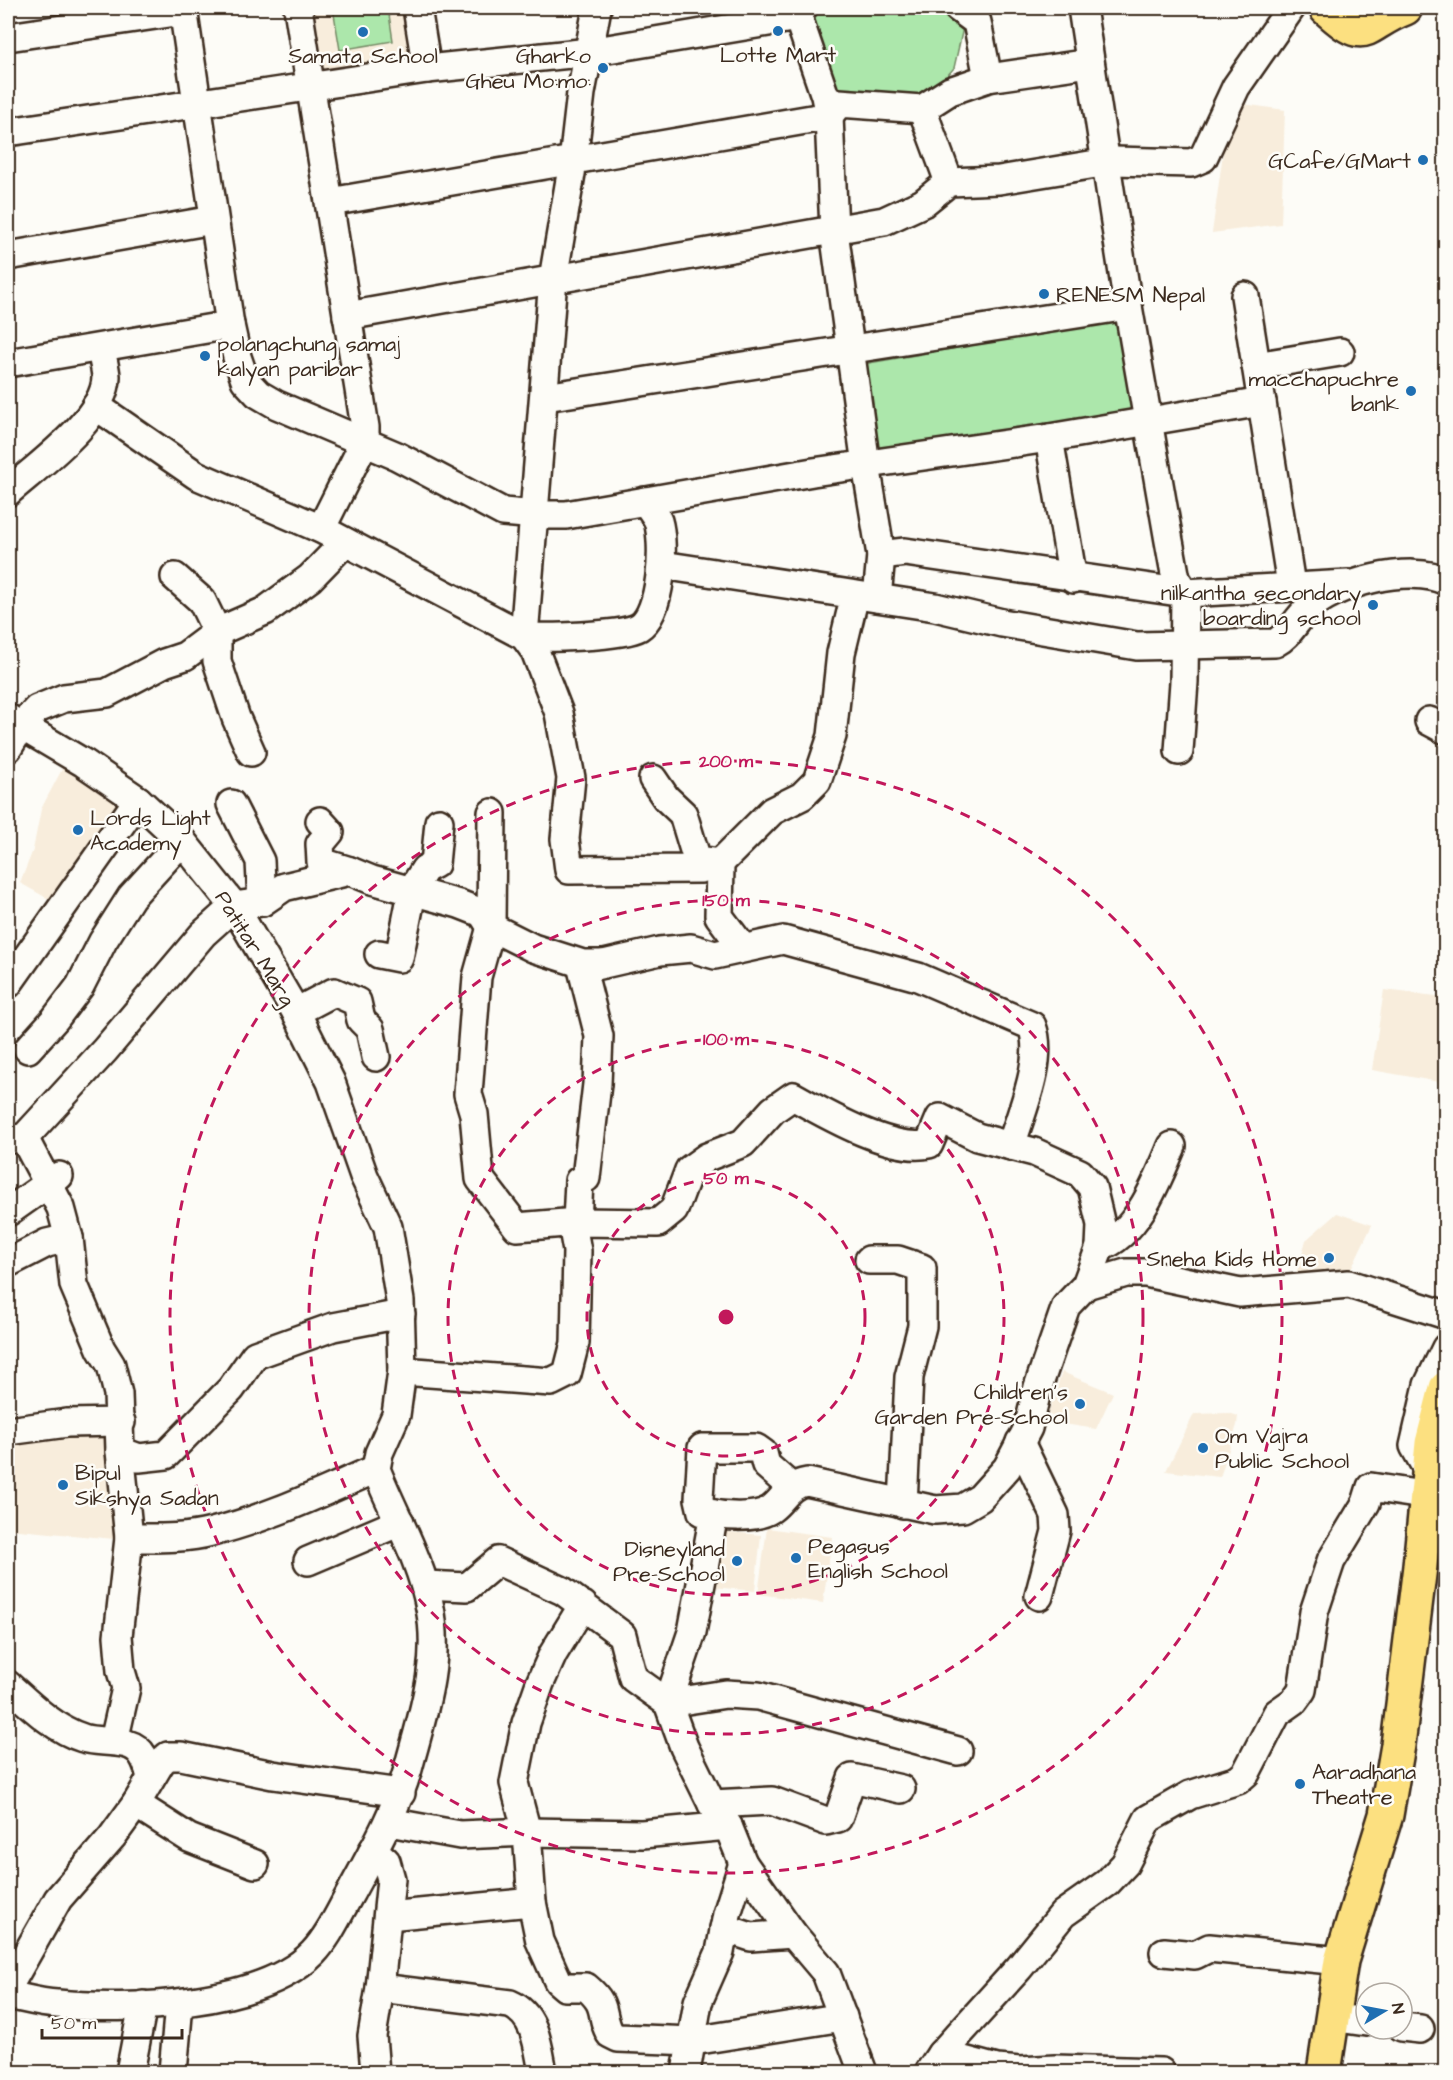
<svg xmlns="http://www.w3.org/2000/svg" width="1453" height="2080" viewBox="0 0 1453 2080" font-family="'Architects Daughter',sans-serif">
  <style>
    .built { fill: #f8eddc }
    .green { fill: #ace7ab; stroke: #748864; stroke-width: 1.5 }
    .lines { fill: none; stroke-linecap: round; stroke-linejoin: round }
    .minor-casing { stroke: #3b2a1e; stroke-width: 32 }
    .major-casing { stroke: #3b2a1e; stroke-width: 38 }
    .minor { stroke: #fdfcf7; stroke-width: 27 }
    .major { stroke: #fce080; stroke-width: 33 }
    .ring { fill: none; stroke: #c2185b; stroke-width: 3; stroke-dasharray: 10 8 }
    .poi-dot { fill: #1f6fb2; stroke: #fdfcf7; stroke-width: 2 }
    .labels { text-anchor: middle; stroke-width: 5; stroke-linejoin: round; paint-order: stroke }
    .poi-label { font-size: 22px; fill: #3b2a1e; stroke: #fdfcf7; text-anchor: end }
    .street-label { font-size: 22px; fill: #3b2a1e; stroke: #fdfcf7 }
    .centre { fill: #c2185b; stroke: #fdfcf7; stroke-width: 3 }
    .ring-label { font-size: 18px; text-anchor: middle; font-weight: bold; fill: #c2185b; stroke: #fdfcf7; stroke-width: 5; stroke-linejoin: round; paint-order: stroke }
  </style>
  <rect width="100%" height="100%" fill="#fdfcf7"/>
  <filter id="ink" filterUnits="userSpaceOnUse"><feTurbulence type="fractalNoise" baseFrequency=".0167" numOctaves="2"/><feDisplacementMap in="SourceGraphic" scale="12" xChannelSelector="R" yChannelSelector="G"/><feConvolveMatrix kernelMatrix="1 2 1 2 8 2 1 2 1" color-interpolation-filters="sRGB"/></filter>
  <g filter="url(#ink)">
    <g class="built">
      <polygon points="310,8 409,8 417,56 321,72"/>
      <polygon points="1230,102 1285,110 1281,224 1212,233"/>
      <polygon points="68,758 132,804 96,876 74,864 54,902 20,883 33,850 41,809"/>
      <polygon points="1384,990 1445,997 1445,1083 1372,1070"/>
      <polygon points="1337,1213 1372,1225 1347,1277 1296,1275 1306,1240"/>
      <polygon points="1062,1372 1113,1393 1096,1429 1064,1424 1048,1414"/>
      <polygon points="1229,1413 1238,1416 1237,1425 1220,1477 1166,1471 1194,1414"/>
      <polygon points="113,1426 125,1540 8,1529 8,1442"/>
      <polygon points="767,1528 832,1537 823,1603 758,1594"/>
      <polygon points="719,1531 761,1535 755,1591 713,1587"/>
    </g>
    <g class="green">
      <polygon points="333,8 388,8 393,41 340,50"/>
      <polygon points="811,8 941,8 959,15 963,28 954,68 920,107 834,90 808,30"/>
      <polygon points="1125,319 1140,419 872,457 863,364"/>
    </g>
    <g class="lines">
      <defs>
        <g id="minor">
          <polyline points="183,8 230,325 237,357 245,380 258,394 277,405 397,456 503,512 536,515 566,515 813,472 1049,438 1262,402"/>
          <polyline points="298,8 365,427 365,441 321,529"/>
          <polyline points="417,8 427,69"/>
          <path d="M597,8L581,93L573,162L553,279L524,636C543,639 623,636 639,627C662,613 665,544 658,521C655,514 649,507 645,501"/>
          <polyline points="958,8 977,22 988,78"/>
          <polyline points="1082,8 1128,306 1169,541 1176,579 1185,593 1184,682 1179,751"/>
          <polyline points="798,17 825,96 829,116 834,231 866,465 881,555 877,598"/>
          <polyline points="8,37 183,11"/>
          <polyline points="922,109 949,182"/>
          <polyline points="8,132 427,69 590,52 798,17 803,8"/>
          <polyline points="330,202 829,116 839,103 922,109 950,91 988,78 1090,63"/>
          <polyline points="8,256 213,220"/>
          <polyline points="1245,296 1291,585"/>
          <polyline points="347,316 884,221 923,203 949,182 999,180 1114,161 1191,163 1203,158 1236,87 1291,8"/>
          <polyline points="8,363 230,325"/>
          <polyline points="1256,366 1340,352"/>
          <polyline points="545,397 1128,306"/>
          <polyline points="96,406 196,475 321,529 524,636 535,651 559,713 571,778 565,839 569,870 701,869 720,863 772,811 802,796 817,781 832,736 841,653 855,595"/>
          <polyline points="1049,438 1073,579"/>
          <path d="M8,492C36,467 107,417 106,376C105,366 102,357 101,348"/>
          <polyline points="881,555 905,552 1185,593 1348,584"/>
          <path d="M662,565L935,607L1002,623L1137,646L1275,643C1290,635 1295,621 1307,610C1333,583 1411,563 1446,581"/>
          <polyline points="175,577 202,601 217,632 217,661 236,718 251,752"/>
          <path d="M8,718L84,763L138,800L182,841L234,906L296,1012L331,1082L364,1176L388,1227L400,1301L402,1371L396,1415L379,1453L376,1469C394,1515 421,1559 430,1608C441,1663 422,1716 408,1769C395,1813 373,1851 351,1892C339,1913 329,1936 313,1953C261,2006 127,2011 57,2004C40,2003 24,1998 8,1995"/>
          <polyline points="1429,721 1446,730"/>
          <polyline points="8,748 22,725 37,709 64,698 107,693 164,663 185,656 217,632 265,611 310,578 345,542"/>
          <polyline points="653,779 666,798 683,814 697,860 720,863 719,916 743,948"/>
          <polyline points="231,804 260,861 262,902"/>
          <path d="M492,813L491,927L477,977L468,1094L474,1114L480,1179L517,1227L577,1222L658,1223L674,1210L689,1170L707,1157L743,1143L773,1110L793,1096C825,1114 892,1153 929,1144L940,1118L977,1137L1034,1152L1080,1173L1092,1187L1101,1225L1100,1247L1086,1285L1066,1306L1038,1387L1028,1428L1007,1468L980,1498L963,1508L935,1510L807,1482C787,1485 785,1499 771,1509C755,1520 720,1516 702,1512L699,1499L702,1448H756L763,1453L766,1465L791,1487"/>
          <polyline points="320,821 330,832 320,844 321,862 350,871"/>
          <polyline points="411,891 425,869 435,864 439,822"/>
          <polyline points="379,954 399,958 412,893"/>
          <polyline points="8,984 138,800"/>
          <polyline points="296,1012 334,992 357,1002 361,1020 370,1029 376,1057"/>
          <polyline points="28,1049 55,1019 80,986 103,941 131,897 182,841"/>
          <path d="M24,1138L61,1208L69,1238L74,1285L101,1349L111,1365L118,1394L120,1451L129,1538C157,1538 185,1539 212,1532C269,1518 322,1492 376,1469"/>
          <polyline points="8,1139 24,1138 105,1050 203,934 234,906 262,902 284,887 350,871 372,880 459,904 482,913 491,927 533,948 583,964 602,964"/>
          <polyline points="8,1212 59,1176"/>
          <path d="M1100,1247C1137,1235 1158,1179 1172,1146"/>
          <polyline points="869,1260 898,1260 922,1268 922,1326 909,1377 903,1504"/>
          <polyline points="8,1263 47,1243 69,1238"/>
          <polyline points="1086,1285 1126,1273 1146,1273 1240,1293 1349,1284 1446,1315"/>
          <path d="M402,1371L551,1382L567,1374L575,1343L577,1251L573,1229L577,1222L579,1181L586,1178L597,1084L599,1036L582,969L660,951L691,948L715,955L783,940L918,977L1032,1026C1045,1060 1021,1112 1011,1146"/>
          <polyline points="8,1431 67,1423 121,1422"/>
          <polyline points="1020,1442 1055,1515 1056,1531 1039,1596"/>
          <polyline points="120,1451 139,1458 166,1455 231,1389 255,1355 333,1327 401,1314"/>
          <polyline points="1430,1474 1414,1446 1428,1385 1446,1348"/>
          <polyline points="714,1514 692,1632 668,1703 726,1694 758,1696 958,1751"/>
          <polyline points="308,1561 400,1522"/>
          <polyline points="425,1585 467,1587 498,1561 563,1591 622,1635 633,1678 668,1703 684,1747 712,1804 728,1826 743,1863 793,1934 826,1973 863,2072"/>
          <path d="M583,1605L553,1654L540,1683L526,1723L514,1783L527,1832L532,1902L540,1941L558,1981L565,1987H586C609,2006 599,2013 610,2034L618,2038L693,2041L843,2017"/>
          <path d="M8,1685C29,1704 54,1729 83,1738C100,1744 132,1736 143,1756C147,1762 149,1770 151,1777"/>
          <polyline points="114,1741 126,1688 121,1671 118,1636 129,1538"/>
          <polyline points="136,1804 189,1838 255,1864"/>
          <polyline points="712,1804 772,1801 826,1821 838,1818 852,1778 901,1789"/>
          <polyline points="389,1822 460,1835 527,1832 642,1834 728,1826"/>
          <path d="M373,1850L386,1861L391,1879L380,1988L510,2004C536,2015 538,2047 543,2072"/>
          <polyline points="388,1916 532,1902"/>
          <polyline points="724,1928 751,1937 793,1934"/>
          <polyline points="1164,1952 1195,1955 1209,1948 1341,1961"/>
          <polyline points="8,1987 58,1899 112,1837 136,1804 161,1762 168,1756 181,1756 273,1775 401,1793"/>
          <polyline points="1331,2017 1366,2022"/>
          <polyline points="1402,2027 1420,2029"/>
          <polyline points="941,2054 997,2069 1020,2071 1055,2069 1161,2072"/>
          <polyline points="130,2072 143,2005"/>
          <polyline points="173,2072 179,2004"/>
          <polyline points="375,2072 372,2036 380,1988"/>
          <polyline points="686,2072 698,2002 720,1952 727,1914 743,1863"/>
          <polyline points="929,2072 941,2054 1019,1968 1063,1914 1107,1883 1125,1864 1148,1819 1190,1795 1238,1780 1246,1773 1277,1713 1294,1701 1302,1690 1314,1612 1331,1561 1366,1503 1371,1487 1429,1496"/>
        </g>
        <g id="major">
          <path d="M1326,8C1369,47 1361,25 1405,8"/>
          <polyline points="1324,2072 1341,1961 1386,1815 1398,1745 1420,1566 1432,1443 1446,1388"/>
        </g>
      </defs>
      <use href="#minor" class="minor-casing"/>
      <use href="#major" class="major-casing"/>
      <use href="#minor" class="minor"/>
      <use href="#major" class="major"/>
    </g>
  </g>
  <g class="ring">
    <circle cx="726" cy="1317" r="139"/>
    <circle cx="726" cy="1317" r="278"/>
    <circle cx="726" cy="1317" r="417"/>
    <circle cx="726" cy="1317" r="556"/>
  </g>
  <g class="poi-dot">
    <circle cx="778" cy="31" r="6"/>
    <circle cx="363" cy="32" r="6"/>
    <circle cx="603" cy="68" r="6"/>
    <circle cx="1423" cy="160" r="6"/>
    <circle cx="1044" cy="294" r="6"/>
    <circle cx="205" cy="356" r="6"/>
    <circle cx="1411" cy="391" r="6"/>
    <circle cx="1373" cy="605" r="6"/>
    <circle cx="78" cy="830" r="6"/>
    <circle cx="1329" cy="1258" r="6"/>
    <circle cx="1080" cy="1404" r="6"/>
    <circle cx="1203" cy="1448" r="6"/>
    <circle cx="63" cy="1485" r="6"/>
    <circle cx="796" cy="1558" r="6"/>
    <circle cx="737" cy="1561" r="6"/>
    <circle cx="1300" cy="1784" r="6"/>
  </g>
  <g class="labels">
    <g class="poi-label">
      <text x="778" y="62" text-anchor="middle">Lotte Mart</text>
      <text x="363" y="63" text-anchor="middle">Samata School</text>
      <text x="591" y="63">Gharko<tspan x="591" dy="25">Gheu Mo:mo:</tspan></text>
      <text x="1411" y="168">GCafe/GMart</text>
      <text x="1056" y="302" text-anchor="start">RENESM Nepal</text>
      <text x="217" y="351" text-anchor="start">polangchung samaj<tspan x="217" dy="25">kalyan paribar</tspan></text>
      <text x="1399" y="386">macchapuchre<tspan x="1399" dy="25">bank</tspan></text>
      <text x="1361" y="600">nilkantha secondary<tspan x="1361" dy="25">boarding school</tspan></text>
      <text x="90" y="825" text-anchor="start">Lords Light<tspan x="90" dy="25">Academy</tspan></text>
      <text x="1317" y="1266">Sneha Kids Home</text>
      <text x="1068" y="1399">Children's<tspan x="1068" dy="25">Garden Pre-School</tspan></text>
      <text x="1215" y="1443" text-anchor="start">Om Vajra<tspan x="1215" dy="25">Public School</tspan></text>
      <text x="75" y="1480" text-anchor="start">Bipul<tspan x="75" dy="25">Sikshya Sadan</tspan></text>
      <text x="808" y="1553" text-anchor="start">Pegasus<tspan x="808" dy="25">English School</tspan></text>
      <text x="725" y="1556">Disneyland<tspan x="725" dy="25">Pre-School</tspan></text>
      <text x="1312" y="1779" text-anchor="start">Aaradhana<tspan x="1312" dy="25">Theatre</tspan></text>
    </g>
    <g class="street-label">
      <text transform="translate(256 948) rotate(58)" y="8">Patitar Marg</text>
    </g>
  </g>
  <circle cx="726" cy="1317" r="9" class="centre"/>
  <g class="ring-label">
    <text x="726" y="767">200 m</text>
    <text x="726" y="906">150 m</text>
    <text x="726" y="1045">100 m</text>
    <text x="726" y="1184">50 m</text>
  </g>
  <rect width="1453" height="2080" fill="none" stroke="#fdfcf7" stroke-width="30"/>
  <rect x="15" y="15" width="1423" height="2050" fill="none" stroke="#3b2a1e" stroke-width="2" filter="url(#ink)"/>
  <g transform="translate(1384 2011) rotate(80)"><circle r="28" fill="#fdfcf7" stroke="#afa8a0" stroke-width="1.5"/>
  <path d="M0-4.5L10 22L0 15L-10 22Z" fill="#1f6fb2"/>
  <text y="-9" font-size="16" font-weight="bold" text-anchor="middle" fill="#3b2a1e">N</text>
  </g>
  <path d="M42 2029v9h140v-9" fill="none" stroke="#3b2a1e" stroke-width="3"/>
  <text x="51" y="2029" font-size="18" fill="#3b2a1e" stroke="#fdfcf7" stroke-width="4.5" paint-order="stroke">50 m</text>
</svg>
